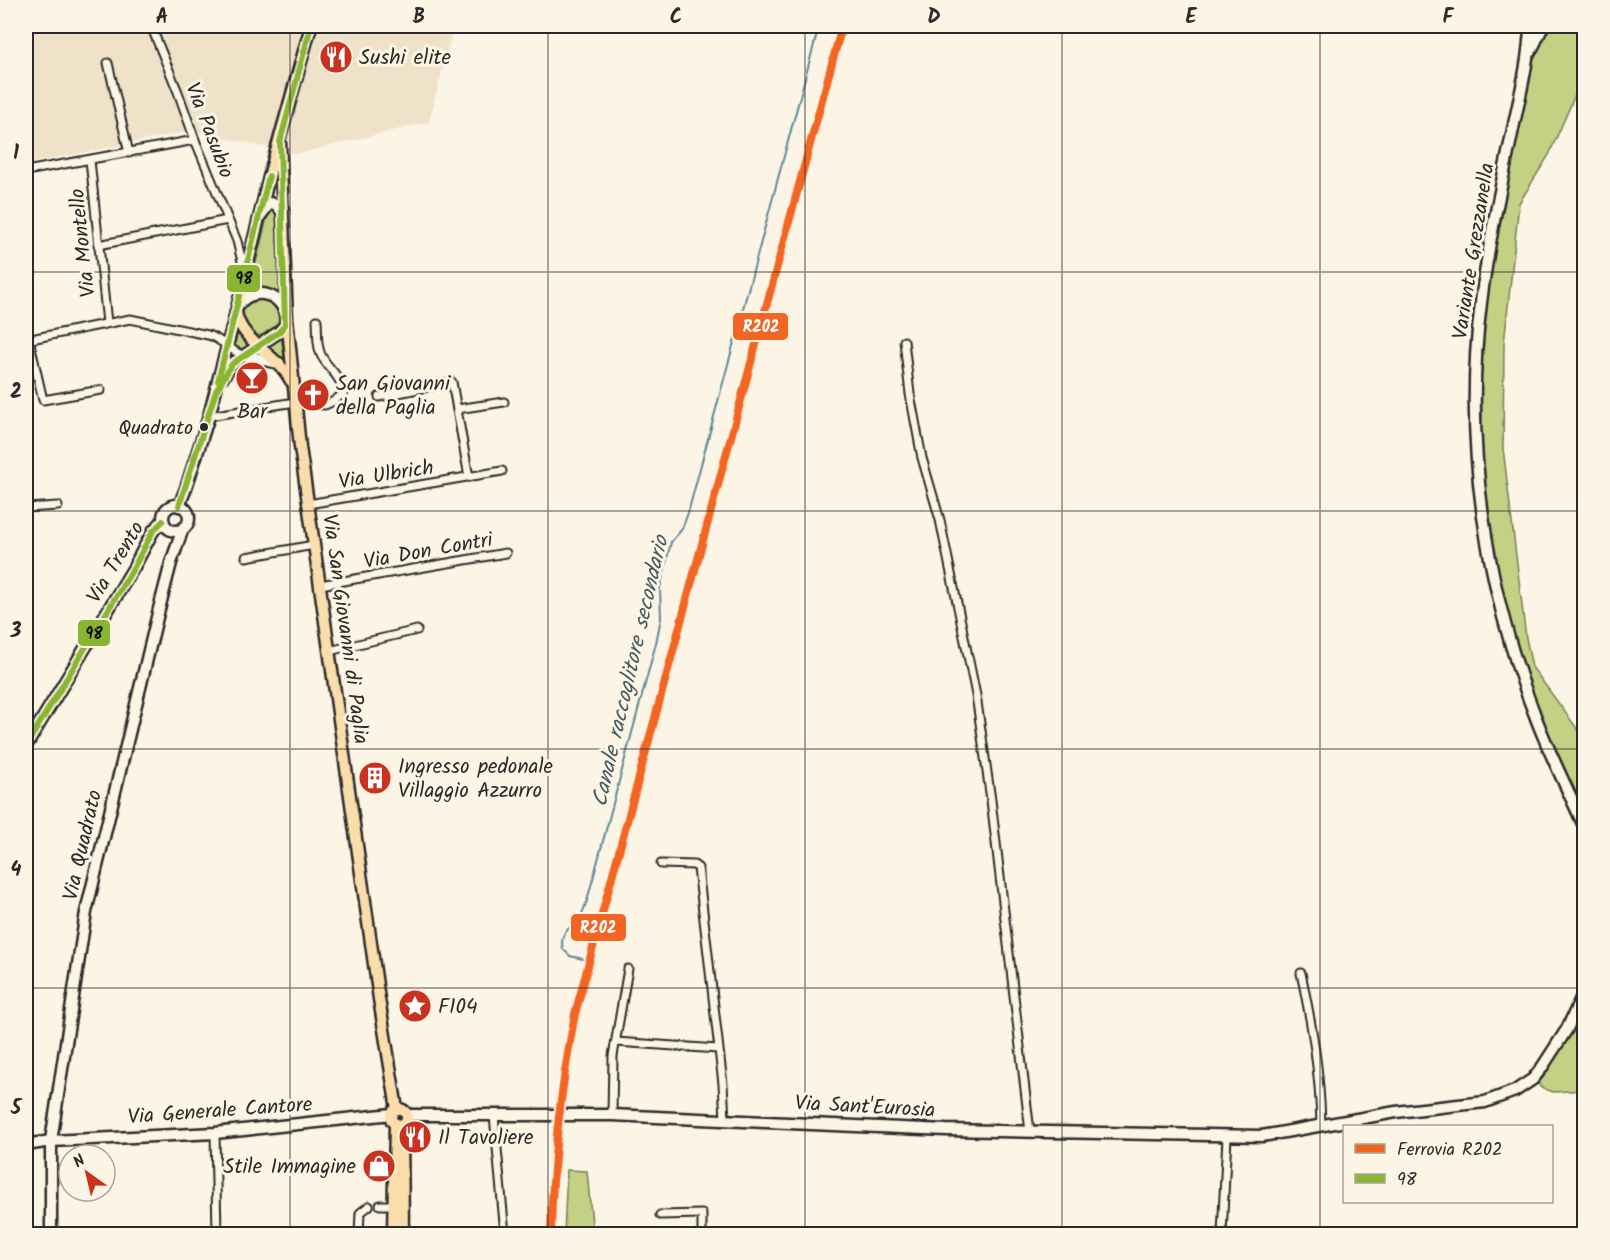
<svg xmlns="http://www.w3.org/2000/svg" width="1610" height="1260" viewBox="0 0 1610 1260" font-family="Kalam,sans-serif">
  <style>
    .built { fill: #f0e2c9 }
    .green { fill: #c4d083; stroke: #787e57; stroke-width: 1.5 }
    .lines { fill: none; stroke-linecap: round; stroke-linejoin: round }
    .stream { stroke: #5d8997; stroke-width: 2 }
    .street-casing { stroke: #2b2b2b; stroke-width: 11 }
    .secondary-casing { stroke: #2b2b2b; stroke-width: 15 }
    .primary-casing { stroke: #2b2b2b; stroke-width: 15 }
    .street { stroke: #fcf5e5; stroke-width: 7 }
    .secondary { stroke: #fcf5e5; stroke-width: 10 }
    .primary { stroke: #faddab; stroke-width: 10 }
    .bus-1-casing { stroke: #fcf5e5; stroke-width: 10 }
    .bus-1 { stroke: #89b531; stroke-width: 6 }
    .rail-1-casing { stroke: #fcf5e5; stroke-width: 12 }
    .rail-1 { stroke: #f26522; stroke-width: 8 }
    .grid { fill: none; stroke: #2b2b2b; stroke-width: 1.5; stroke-opacity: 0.55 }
    .bus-dot { fill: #2b2b2b; stroke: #fcf5e5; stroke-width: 2 }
    .labels { text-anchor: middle; stroke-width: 6; stroke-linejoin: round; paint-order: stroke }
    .bus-label { font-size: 20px; fill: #2b2b2b; stroke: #fcf5e5; text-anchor: end }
    .poi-label { font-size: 21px; fill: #2b2b2b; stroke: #fcf5e5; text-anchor: start }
    .street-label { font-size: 21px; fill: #2b2b2b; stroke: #fcf5e5 }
    .water-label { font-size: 22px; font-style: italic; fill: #445a61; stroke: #fcf5e5 }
    .line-badge { stroke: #fcf5e5; stroke-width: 2 }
    .badge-label { font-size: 16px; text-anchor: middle; font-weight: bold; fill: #fff }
    .pale-badge-label { font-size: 16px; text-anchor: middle; font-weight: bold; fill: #111 }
    .neatline { fill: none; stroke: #2b2b2b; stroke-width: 2 }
    .grid-label { font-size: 20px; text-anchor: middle; font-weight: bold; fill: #2b2b2b }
  </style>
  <rect width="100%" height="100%" fill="#fcf5e5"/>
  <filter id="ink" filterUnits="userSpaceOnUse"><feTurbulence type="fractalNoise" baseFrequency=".0167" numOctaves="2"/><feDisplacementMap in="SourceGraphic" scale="12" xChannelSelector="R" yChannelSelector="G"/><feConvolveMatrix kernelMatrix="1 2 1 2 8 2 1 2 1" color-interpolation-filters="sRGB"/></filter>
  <g filter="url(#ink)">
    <g class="built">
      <polygon points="26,26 454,26 429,122 297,154 191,131 26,164"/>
      <polygon points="822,90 829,91 588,975 566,1077 558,1142 556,1234 546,1234 548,1175 560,1077 582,974"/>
    </g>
    <g class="green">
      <polygon points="1545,26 1584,26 1584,74 1549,155 1519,203 1504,344 1503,448 1526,638 1532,667 1584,738 1584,820 1548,740 1522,672 1489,538 1480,443 1482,419 1480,347 1492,253 1530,69"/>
      <path d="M272,208L276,210L280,289L278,292C270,292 263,288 255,290L250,287L269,210Z"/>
      <circle cx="261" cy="316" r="19"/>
      <polygon points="235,323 253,345 242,349 230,343"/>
      <polygon points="281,335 284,357 282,358 267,345"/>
      <polygon points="1584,1025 1584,1090 1553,1092 1540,1087 1538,1081 1541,1075 1573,1028"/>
      <polygon points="567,1170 587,1171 593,1234 564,1234"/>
    </g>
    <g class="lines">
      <path class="stream" d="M583,959L570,956L563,949C558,931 573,928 581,915C584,911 585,905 587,901L656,643L661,618L660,588L671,542L682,529L688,513L819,26"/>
      <defs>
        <g id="street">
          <polyline points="151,26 178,92 195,140 237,241 244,270"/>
          <polyline points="108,63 129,153"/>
          <polyline points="90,160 107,323"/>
          <polyline points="26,171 195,140"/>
          <polyline points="98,245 228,220"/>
          <polyline points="29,339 43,400 101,390"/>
          <path d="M26,340L130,319L208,335C222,339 231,352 245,356"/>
          <polyline points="904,341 910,394 922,458 940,520 976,695 991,800 1030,1132"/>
          <polyline points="379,397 452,382 469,477"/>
          <polyline points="457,409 504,402"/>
          <path d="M209,416L295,402L325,405L334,401L344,393C340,375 329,370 321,355C316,344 318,331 317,320"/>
          <polyline points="308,504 502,471"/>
          <polyline points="26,508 58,506"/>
          <polyline points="246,557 314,545"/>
          <polyline points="320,585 506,553"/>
          <polyline points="329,651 417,630"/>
          <polyline points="661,864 694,865 698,868 723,1084 725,1119"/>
          <path d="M1301,973C1312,1025 1320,1072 1321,1126"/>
          <polyline points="616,1042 718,1049"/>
          <polyline points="612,1115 613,1056 628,969"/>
          <polyline points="494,1116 505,1234"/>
          <polyline points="215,1133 217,1234"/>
          <polyline points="380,1205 393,1205"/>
          <polyline points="660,1215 702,1214 702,1234"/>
          <polyline points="359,1234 360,1213 369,1206"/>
          <polyline points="1222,1234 1227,1137"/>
        </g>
        <g id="secondary">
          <path d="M1530,26C1529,59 1521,91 1514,124C1502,183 1488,243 1481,303C1463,441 1485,588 1536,718C1550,755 1568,790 1584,826"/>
          <polyline points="1531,51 1543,26"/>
          <polyline points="260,216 270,203 277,205 282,212"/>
          <polyline points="245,356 279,363"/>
          <path d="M223,377L232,364L279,332L285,325C290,297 257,283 239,304"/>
          <circle cx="176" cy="518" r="13"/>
          <polyline points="179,506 186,488 209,416 236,312"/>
          <polyline points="26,746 134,567 153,531 163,521"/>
          <polyline points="407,1115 612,1115 946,1130 1262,1136 1396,1112 1485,1102 1515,1091 1533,1079 1541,1069 1567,1029 1584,992"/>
          <polyline points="26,1145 51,1141 215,1133 392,1114"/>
          <polyline points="51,1234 51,1141 86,912 159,609 171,563 183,528"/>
        </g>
        <g id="primary">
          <polyline points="280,142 287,318 300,447 379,999 397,1109"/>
          <path d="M291,381C278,354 241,343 236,312L271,169L311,26"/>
          <circle cx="399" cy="1117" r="8"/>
          <polyline points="402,1124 403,1234"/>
          <polyline points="393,1234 395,1123"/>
        </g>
      </defs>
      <use href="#street" class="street-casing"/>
      <use href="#secondary" class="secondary-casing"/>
      <use href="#primary" class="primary-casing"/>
      <use href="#street" class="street"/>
      <use href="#secondary" class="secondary"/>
      <use href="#primary" class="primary"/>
      <defs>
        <g id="bus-1">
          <polyline points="218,381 269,176"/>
          <polyline points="179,506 216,391 232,364 279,332 285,325 280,142 311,26"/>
          <polyline points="26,746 134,567 153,531 163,521"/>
        </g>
      </defs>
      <use href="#bus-1" class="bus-1-casing"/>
      <use href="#bus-1" class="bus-1"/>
      <defs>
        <path id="rail-1" d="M551,1234C552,1160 561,1087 575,1014L842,26"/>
      </defs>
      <use href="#rail-1" class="rail-1-casing"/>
      <use href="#rail-1" class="rail-1"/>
    </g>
  </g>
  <path class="grid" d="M290,26V1234M548,26V1234M805,26V1234M1062,26V1234M1320,26V1234M26,272H1584M26,511H1584M26,749H1584M26,988H1584"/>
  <defs>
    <symbol id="restaurant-disc" viewBox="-11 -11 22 22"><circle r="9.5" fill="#c8321e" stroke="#fcf5e5"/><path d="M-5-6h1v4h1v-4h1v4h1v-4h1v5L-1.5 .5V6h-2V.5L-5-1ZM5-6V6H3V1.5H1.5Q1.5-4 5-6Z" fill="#fff"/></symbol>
    <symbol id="bar-disc" viewBox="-11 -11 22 22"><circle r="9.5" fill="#c8321e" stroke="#fcf5e5"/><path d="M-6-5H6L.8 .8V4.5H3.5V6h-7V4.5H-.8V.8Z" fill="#fff"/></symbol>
    <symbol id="church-disc" viewBox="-11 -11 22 22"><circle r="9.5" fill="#c8321e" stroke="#fcf5e5"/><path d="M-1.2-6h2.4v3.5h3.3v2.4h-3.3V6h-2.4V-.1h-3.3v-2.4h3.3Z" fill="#fff"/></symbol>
    <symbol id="building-disc" viewBox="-11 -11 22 22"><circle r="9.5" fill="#c8321e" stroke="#fcf5e5"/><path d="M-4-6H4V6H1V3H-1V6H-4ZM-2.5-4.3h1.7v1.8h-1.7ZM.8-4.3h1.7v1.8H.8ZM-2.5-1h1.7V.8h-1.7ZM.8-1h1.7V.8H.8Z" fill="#fff"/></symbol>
    <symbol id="sight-disc" viewBox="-11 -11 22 22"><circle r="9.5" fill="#c8321e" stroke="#fcf5e5"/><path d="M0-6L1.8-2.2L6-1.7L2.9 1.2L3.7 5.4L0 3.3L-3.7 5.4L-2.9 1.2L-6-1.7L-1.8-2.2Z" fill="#fff"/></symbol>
    <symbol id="shop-disc" viewBox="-11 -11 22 22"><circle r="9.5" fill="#c8321e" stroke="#fcf5e5"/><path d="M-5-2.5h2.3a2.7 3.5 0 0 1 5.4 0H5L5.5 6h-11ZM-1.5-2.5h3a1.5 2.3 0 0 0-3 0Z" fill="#fff"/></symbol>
  </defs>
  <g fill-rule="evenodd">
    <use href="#restaurant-disc" x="317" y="38" width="38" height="38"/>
    <use href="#bar-disc" x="233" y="359" width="38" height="38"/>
    <use href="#church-disc" x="294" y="376" width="38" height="38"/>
    <use href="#building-disc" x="356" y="759" width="38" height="38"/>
    <use href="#sight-disc" x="396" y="987" width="38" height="38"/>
    <use href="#restaurant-disc" x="396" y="1118" width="38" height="38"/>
    <use href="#shop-disc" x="360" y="1147" width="38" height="38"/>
  </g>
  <circle class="bus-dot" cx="204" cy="427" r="5"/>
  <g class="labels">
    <g class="bus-label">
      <text x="193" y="434">Quadrato</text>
    </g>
    <g class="poi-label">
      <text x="359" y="64">Sushi elite</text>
      <text x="336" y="390">San Giovanni<tspan x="336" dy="24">della Paglia</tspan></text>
      <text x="252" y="418" text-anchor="middle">Bar</text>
      <text x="398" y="773">Ingresso pedonale<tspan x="398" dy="24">Villaggio Azzurro</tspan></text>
      <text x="438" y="1013">F104</text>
      <text x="438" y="1144">Il Tavoliere</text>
      <text x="356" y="1173" text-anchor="end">Stile Immagine</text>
    </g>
    <g class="street-label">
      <text transform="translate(210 130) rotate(69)" y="7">Via Pasubio</text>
      <text transform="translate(82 243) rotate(-96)" y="7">Via Montello</text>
      <text transform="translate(1473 251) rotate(-81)" y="7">Variante Grezzanella</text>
      <text transform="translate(386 474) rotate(-9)" y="7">Via Ulbrich</text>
      <text transform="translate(428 550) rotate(-10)" y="7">Via Don Contri</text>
      <text transform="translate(115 562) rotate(-59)" y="7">Via Trento</text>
      <text transform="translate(346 629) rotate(82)" y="7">Via San Giovanni di Paglia</text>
      <text transform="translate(82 845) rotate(-77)" y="7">Via Quadrato</text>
      <text transform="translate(865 1106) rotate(3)" y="7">Via Sant'Eurosia</text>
      <text transform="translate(220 1110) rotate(-4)" y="7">Via Generale Cantore</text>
    </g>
    <g class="water-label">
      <text transform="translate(629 671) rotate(-77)" y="8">Canale raccoglitore secondario</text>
    </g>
  </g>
  <g class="line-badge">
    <rect x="226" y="264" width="35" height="29" rx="6" fill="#89b531"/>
    <rect x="732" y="312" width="57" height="29" rx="6" fill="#f26522"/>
    <rect x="77" y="619" width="34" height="28" rx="6" fill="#89b531"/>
    <rect x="570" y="913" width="57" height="29" rx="6" fill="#f26522"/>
  </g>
  <g class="badge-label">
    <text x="761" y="332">R202</text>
    <text x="598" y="933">R202</text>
  </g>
  <g class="pale-badge-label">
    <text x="244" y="284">98</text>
    <text x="94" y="639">98</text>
  </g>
  <rect width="1610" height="1260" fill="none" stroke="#fcf5e5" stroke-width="66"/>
  <rect x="1343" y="1125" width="210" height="78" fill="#fcf5e5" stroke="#a8a49b" stroke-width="1.5"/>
  <rect x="1355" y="1144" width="30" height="9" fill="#f26522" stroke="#a8a49b" stroke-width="1.5"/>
  <text x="1397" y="1155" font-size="18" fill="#2b2b2b">Ferrovia R202</text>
  <rect x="1355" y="1174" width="30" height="9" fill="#89b531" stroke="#a8a49b" stroke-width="1.5"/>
  <text x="1397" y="1185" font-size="18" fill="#2b2b2b">98</text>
  <g transform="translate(87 1173) rotate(326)"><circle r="28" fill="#fcf5e5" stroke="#a8a49b" stroke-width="1.5"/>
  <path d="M0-4.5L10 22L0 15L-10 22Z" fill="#c8321e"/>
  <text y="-9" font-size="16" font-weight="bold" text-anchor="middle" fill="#2b2b2b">N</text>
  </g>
  <rect x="33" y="33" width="1544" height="1194" class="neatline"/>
  <g class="grid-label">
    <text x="162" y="23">A</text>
    <text x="419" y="23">B</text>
    <text x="676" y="23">C</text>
    <text x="934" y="23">D</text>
    <text x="1191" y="23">E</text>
    <text x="1448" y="23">F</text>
    <text x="16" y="159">1</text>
    <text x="16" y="398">2</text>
    <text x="16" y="637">3</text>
    <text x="16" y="876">4</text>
    <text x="16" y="1114">5</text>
  </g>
</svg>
